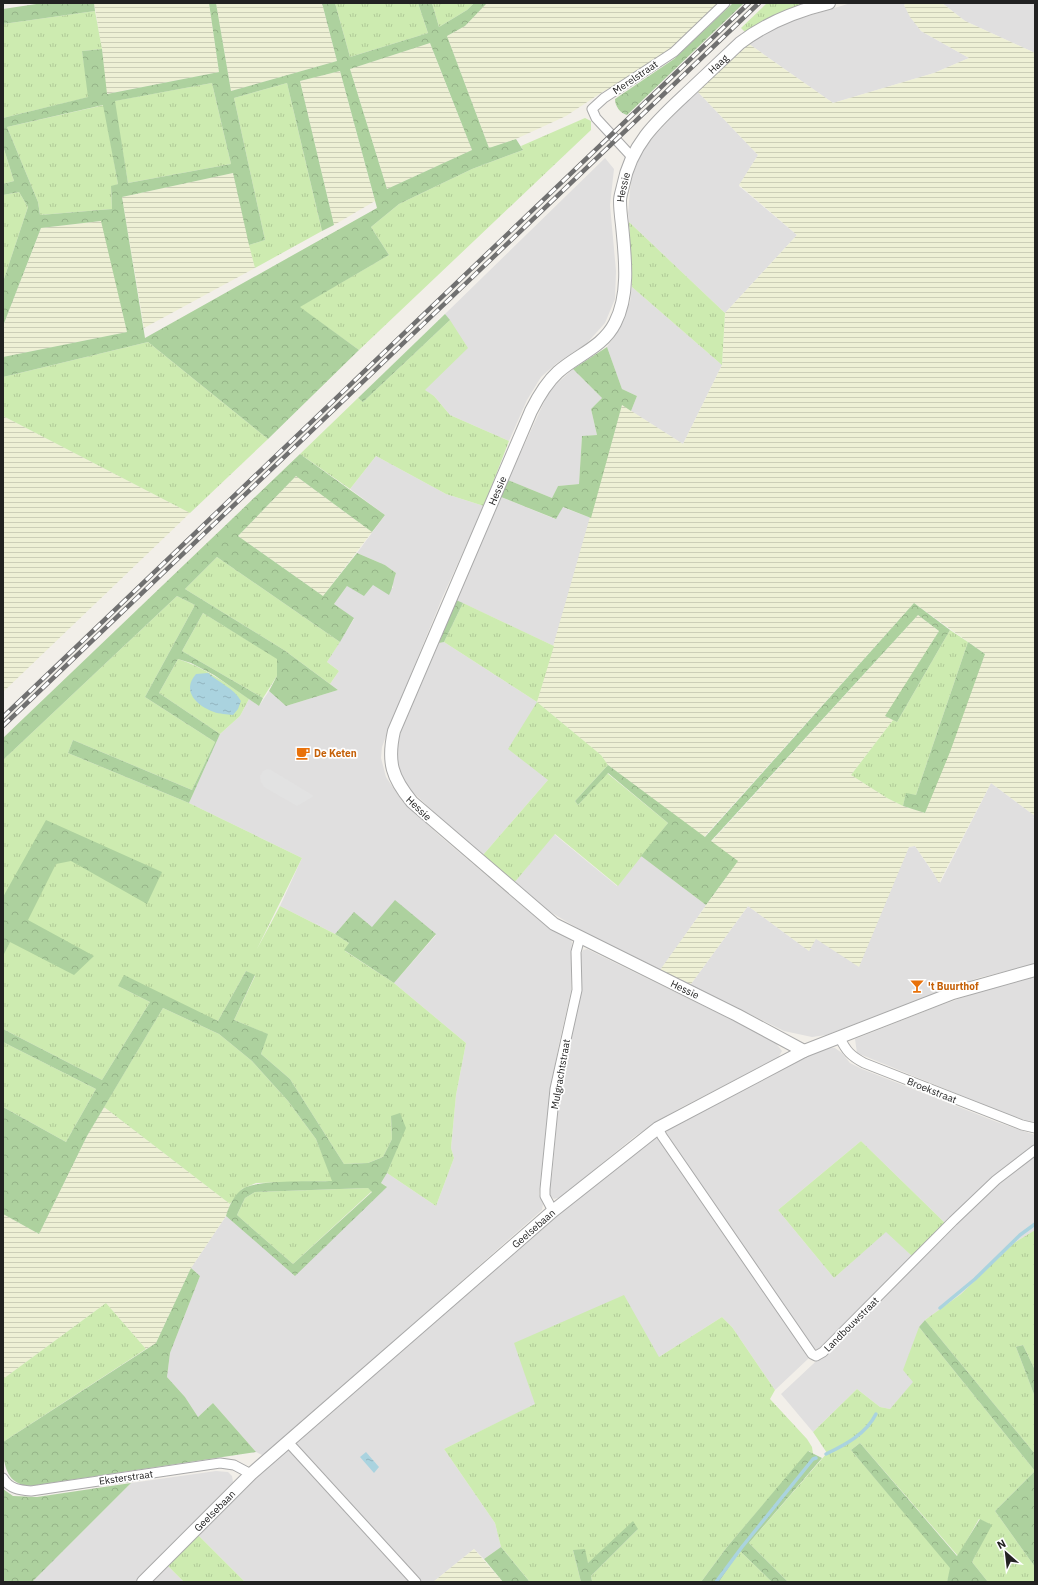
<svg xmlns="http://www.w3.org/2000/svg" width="1038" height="1585" viewBox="0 0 1038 1585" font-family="'IBM Plex Sans',sans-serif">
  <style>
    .residential { fill: #e0dfdf }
    .farmland { fill: url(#farmland-rules) }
    .grass { fill: url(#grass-tufts) }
    .forest { fill: url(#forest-crowns); fill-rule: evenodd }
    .parking { fill: #e2e2e2 }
    .water { fill: url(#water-ripples) }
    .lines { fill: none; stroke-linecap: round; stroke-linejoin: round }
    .stream { stroke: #aad3df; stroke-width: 3.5 }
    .minor-casing { stroke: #a9a9a9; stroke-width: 11 }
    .tertiary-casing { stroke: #a9a9a9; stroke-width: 14 }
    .minor { stroke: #fff; stroke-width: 9 }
    .tertiary { stroke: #fff; stroke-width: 12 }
    .rail-casing { stroke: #707070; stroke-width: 4.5 }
    .rail { stroke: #fff; stroke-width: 3; stroke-dasharray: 9; stroke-linecap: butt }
    .labels { text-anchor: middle; stroke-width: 3.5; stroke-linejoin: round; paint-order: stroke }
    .street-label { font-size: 10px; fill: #222; stroke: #fff }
    .food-label { font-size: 10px; font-weight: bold; fill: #c56008; stroke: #fff; text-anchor: start }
  </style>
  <defs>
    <pattern id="farmland-rules" width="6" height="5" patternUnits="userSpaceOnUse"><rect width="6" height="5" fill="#eef0d5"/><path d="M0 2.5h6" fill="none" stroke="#ccceb7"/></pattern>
    <pattern id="grass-tufts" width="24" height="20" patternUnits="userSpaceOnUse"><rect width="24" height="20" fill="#cdebb0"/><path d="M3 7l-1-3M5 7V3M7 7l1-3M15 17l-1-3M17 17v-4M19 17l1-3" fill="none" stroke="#b0c997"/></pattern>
    <pattern id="forest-crowns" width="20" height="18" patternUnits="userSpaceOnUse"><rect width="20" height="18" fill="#add19e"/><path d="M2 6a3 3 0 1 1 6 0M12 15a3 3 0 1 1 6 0" fill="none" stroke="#95b388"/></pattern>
    <pattern id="water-ripples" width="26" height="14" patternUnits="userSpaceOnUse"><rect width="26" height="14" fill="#aad3df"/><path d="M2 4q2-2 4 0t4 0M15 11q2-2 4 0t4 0" fill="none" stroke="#92b5bf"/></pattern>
  </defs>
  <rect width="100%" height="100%" fill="#f2efe9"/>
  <g class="residential">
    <polygon points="851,3 907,3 904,5 921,31 969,58 934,73 833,103 749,44 763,35 788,22"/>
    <polygon points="942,3 1035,3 1035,53 965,21"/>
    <polygon points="697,91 758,155 739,186 797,235 725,313 629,222 628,213 631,180 640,154 656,134"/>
    <polygon points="605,158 614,169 610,205 616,271 615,299 605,323 587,343 557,363 541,377 527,400 509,441 450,415 434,396 424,390 467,348 445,314"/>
    <polygon points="632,287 722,365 683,444 631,411 637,396 622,389 607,347 621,326 630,302"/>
    <polygon points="573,369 602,398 591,409 597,435 582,436 579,484 558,486 552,498 508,480 545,400 552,388"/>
    <polygon points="376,456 446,494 484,506 443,596 390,725 382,747 381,758 386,777 402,801 440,836 539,920 550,928 571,939 572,943 571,952 571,991 559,1044 551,1086 539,1194 543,1204 542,1210 264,1456 256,1452 213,1403 198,1417 185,1397 167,1377 170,1353 200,1276 191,1268 226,1216 295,1275 386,1186 381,1183 387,1173 436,1206 454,1158 451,1148 456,1095 466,1043 394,983 436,935 372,928 354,912 335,934 280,906 302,858 189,803 220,734 240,716 249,699 259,706 269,691 286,706 338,690 330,684 339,671 327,662 354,619 334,604 347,586 372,585 393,588 393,581 396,573 385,565 357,553 385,515 350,489"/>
    <polygon points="501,497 555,519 562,507 591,518 554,646 456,600"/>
    <polygon points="444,642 537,702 548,780 483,855 448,825 403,783 395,758 401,731 439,643"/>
    <polygon points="991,783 1035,816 1035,964 978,978 826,1035 812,1037 784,1031 584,932 542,907 514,883 554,834 617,886 641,856 706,905 661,970 691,984 748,906 809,951 815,939 894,881 909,847 915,846 940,883"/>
    <polygon points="587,949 767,1037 774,1041 782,1051 778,1058 684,1106 656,1122 634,1137 561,1197 554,1199 549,1194 549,1189 552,1175 560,1088 582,985 581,954 583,950"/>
    <polygon points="1035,976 1035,1122 1027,1121 1002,1112 857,1053 855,1039 936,1007 992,987"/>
    <polygon points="828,1047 835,1048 842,1053 850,1063 862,1069 997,1122 1035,1135 1035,1146 946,1224 861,1141 778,1210 834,1278 886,1231 913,1257 824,1346 816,1350 813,1350 735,1236 666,1133 669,1128 691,1116 814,1053"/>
    <polygon points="656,1137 660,1138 810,1356 809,1358 775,1390 732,1327 722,1317 659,1357 515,1343 536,1404 444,1449 495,1523 501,1547 484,1559 474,1549 433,1582 245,1582 198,1535 241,1489 285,1451 555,1217"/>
    <polygon points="1035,1153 1035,1230 1014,1243 961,1294 925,1320 919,1327 914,1382 890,1409 880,1407 857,1389 813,1432 781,1394 828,1350 984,1194"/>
    <polygon points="216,1471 228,1472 232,1476 233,1482 135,1582 32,1582 131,1483"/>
    <polygon points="167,1565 184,1582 150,1582"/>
  </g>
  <g class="farmland">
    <polygon points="94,3 209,3 219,72 106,94 102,49"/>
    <polygon points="216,3 322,3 337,61 231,91"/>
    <polygon points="487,3 721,3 662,57 623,82 604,91 566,116 516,139 489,148 447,36 465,26"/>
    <polygon points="907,3 942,3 965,21 1035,53 1035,816 991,783 939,883 933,872 915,846 909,847 859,967 816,939 809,951 748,906 691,984 660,970 737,862 711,842 918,615 939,631 886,716 893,720 851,775 887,798 903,806 925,813 985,654 914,603 704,837 608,765 601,755 537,702 622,405 683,444 722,365 725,313 797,235 739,185 758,155 697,91 749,44 833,103 934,73 969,58 921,31 910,17 904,5"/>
    <polygon points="430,43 472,150 387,189 350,69"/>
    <polygon points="340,71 375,201 334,225 300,81"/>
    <polygon points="233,173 255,268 144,328 122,197"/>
    <polygon points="102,221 127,332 3,357 3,326 41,228"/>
    <polygon points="3,416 190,513 3,692"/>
    <polygon points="296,476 372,532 323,596 238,536"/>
    <polygon points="104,1107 230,1204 226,1216 191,1268 156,1343 146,1349 106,1303 3,1379 3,1214 39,1234 87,1136"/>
    <polygon points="474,1549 503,1582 433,1582"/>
  </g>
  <g class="grass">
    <polygon points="335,3 418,3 428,33 350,57"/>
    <polygon points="432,3 474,3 467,10 439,27"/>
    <polygon points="767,3 807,3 746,33 741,28"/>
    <polygon points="95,11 102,49 82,51 89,97 3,118 3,24"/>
    <polygon points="212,83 231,164 128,183 114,101"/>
    <polygon points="287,83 322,231 255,268 249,245 265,240 234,98"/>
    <polygon points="104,105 118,184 111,187 112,209 40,215 38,202 7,127"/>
    <polygon points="585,118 591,121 591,130 359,350 299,307 389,255 371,227 399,204 472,169 523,150 521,146"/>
    <polygon points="3,146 14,181 3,184"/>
    <polygon points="19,192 28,207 3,282 3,195"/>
    <polygon points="629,222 725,313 722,365 632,287"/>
    <polygon points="450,320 468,348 425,390 434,396 450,415 509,441 484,506 446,494 376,456 350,489 300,454 358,398 363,402"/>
    <polygon points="148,342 268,439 190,513 3,416 3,377"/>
    <polygon points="217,557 340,642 327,662 339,671 330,684 284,650 185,589"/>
    <polygon points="177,596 195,605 145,697 215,742 192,790 73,740 68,753 189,803 302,858 257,949 280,906 335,934 349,943 345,951 394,983 466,1043 456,1095 451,1148 454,1158 436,1206 387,1173 405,1128 391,1116 392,1139 383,1157 368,1163 344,1164 290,1079 261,1054 267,1034 234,1020 255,976 246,971 218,1021 118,986 150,1002 102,1080 3,1029 3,760"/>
    <polygon points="463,603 554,646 537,702 601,755 608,765 575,801 578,805 607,773 668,823 618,886 555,834 514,883 483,855 548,780 508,749 537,702 444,642"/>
    <polygon points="203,613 278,659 277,676 263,698 182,651"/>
    <polygon points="950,630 968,642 916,795 906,794 903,806 887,798 851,775 893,720 897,722"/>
    <path d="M178,659C204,667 227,684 249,699L240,716L220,734L159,693Z"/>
    <polygon points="163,1008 219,1034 252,1061 288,1101 316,1139 333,1181 256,1183 242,1189 230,1204 104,1107"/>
    <polygon points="3,1042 96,1089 66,1142 3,1107"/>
    <polygon points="861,1141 946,1224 913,1257 886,1232 834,1278 778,1210"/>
    <polygon points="368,1188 372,1191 293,1264 237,1215 245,1198 255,1192"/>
    <polygon points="1035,1230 1035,1370 1023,1345 1016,1347 1035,1397 1035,1454 925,1320 961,1294 1014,1243"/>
    <polygon points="624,1295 659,1357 722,1317 732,1327 775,1390 770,1399 807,1439 812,1447 813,1454 809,1451 727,1547 701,1582 592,1582 591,1576 638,1529 588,1563 573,1550 581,1582 530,1582 501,1547 495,1523 444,1449 535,1404 514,1343"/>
    <polygon points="106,1303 146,1349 3,1442 3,1379"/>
    <polygon points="919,1327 1035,1471 995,1511 1035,1567 1035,1582 988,1582 972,1562 991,1525 979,1519 958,1556 860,1443 851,1450 951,1568 947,1582 788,1582 749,1543 827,1453 813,1432 857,1389 880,1407 890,1409 913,1382 903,1370"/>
    <polygon points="198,1535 245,1582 184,1582 167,1565"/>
    <polygon points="740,1551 772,1582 719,1582"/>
  </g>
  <g class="forest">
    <polygon points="43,3 94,3 95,11 3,24 3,9"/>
    <path d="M209,3H216L231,91L337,61L322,3H335L350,57L428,33L418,3H432L439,27L467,10L474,3H487L465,26L447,36L489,148L516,139L523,150L472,169L399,204L371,227L389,255L300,307L359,350L268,439L148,342L3,377V357L127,332L101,221L41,228L3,326V282L28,207L19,192L3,195V184L14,181L3,146V118L88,97L82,51L102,49L107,94L219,72ZM430,43L472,150L387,189L350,69ZM340,71L377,208L145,338L122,197L233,173L249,245L265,240L234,98L287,83L322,231L334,225L300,81ZM212,83L231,164L128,183L115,101ZM103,105L118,184L111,186L112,209L40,215L38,202L7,127Z"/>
    <path d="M733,3H744L627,115C620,113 615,106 615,99L674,59Z"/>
    <polygon points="445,314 450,320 363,402 358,398"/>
    <polygon points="607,347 622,389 637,396 631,411 622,405 591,518 563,507 556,519 501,497 508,480 552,498 558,486 579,484 582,436 597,435 591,409 602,398 573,369"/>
    <path d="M300,454L385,515L372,532L296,476L238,536L323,596L357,553L385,565L396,573C393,581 393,588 389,595L373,585L364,596L347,586L334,604L354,618L340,642L217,557L185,589L284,650L338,690L286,706L269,691L277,676V659L203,613L182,651L263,698L259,706L214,675L191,663L178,659L159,693L220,734L189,803L68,753L73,740L192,790L215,742L145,697L195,605L177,596L3,760V738Z"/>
    <polygon points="456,600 463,603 444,642 439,643"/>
    <polygon points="914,603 950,630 897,722 885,716 939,631 918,615 711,841 738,861 706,905 641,856 668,823 608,773 578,805 575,801 608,765 705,837"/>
    <polygon points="968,642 985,654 950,752 925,813 903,806 906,793 916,795"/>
    <polygon points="46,820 162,872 147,904 71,861 56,864 28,920 94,956 74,975 10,942 3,956 3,897"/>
    <polygon points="395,900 436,934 394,983 344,950 349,943 335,934 354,912 372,927"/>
    <path d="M246,971L255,975L234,1020L268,1034L261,1054L290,1079L344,1164L368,1163L383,1157L392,1139L391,1116L400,1113L406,1128L387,1173L381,1183L387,1187L295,1276L226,1216C229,1206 233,1197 241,1190C253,1179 314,1182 332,1181L316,1139L288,1101L252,1061L219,1034L163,1008L87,1136L39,1234L3,1214V1107L66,1142L96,1089L3,1042V1029L102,1080L150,1002L118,986L124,975L218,1021ZM368,1188L372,1192L293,1264L237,1215L245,1198L255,1192Z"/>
    <path d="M191,1268L200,1276L170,1353L167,1377L185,1397L198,1417L213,1403L256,1452L43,1484C37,1485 29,1487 23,1485C4,1480 3,1458 3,1442L156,1343Z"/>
    <polygon points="925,1320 1035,1454 1035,1471 919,1327"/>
    <polygon points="1023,1345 1035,1370 1035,1397 1016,1347"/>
    <polygon points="860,1443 957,1556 980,1519 992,1525 972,1562 988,1582 947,1582 950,1568 851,1450"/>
    <polygon points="808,1451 822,1458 749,1543 788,1582 772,1582 740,1551 719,1582 701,1582 727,1547"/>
    <polygon points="1035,1471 1035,1567 995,1511"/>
    <polygon points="131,1483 32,1582 3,1582 3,1489 13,1496 37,1497"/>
    <polygon points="633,1521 638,1529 591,1576 592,1582 581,1582 573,1550 585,1549 588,1563"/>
    <polygon points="501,1547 529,1581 530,1582 503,1582 484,1559"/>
  </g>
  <polygon class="parking" points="267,769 271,770 314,796 297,806 264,787 261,782 260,776 263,771"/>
  <g class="water">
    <path d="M208,673C219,683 234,688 241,701L238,709L233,715C227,714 219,714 214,712C197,706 181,691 196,674Z"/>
    <polygon points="366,1452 379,1467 374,1473 360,1457"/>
  </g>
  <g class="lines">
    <g class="stream">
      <polyline points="940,1308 975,1279 1020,1235 1035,1224"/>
      <path d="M826,1454C845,1445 866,1434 876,1414"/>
      <polyline points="716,1582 742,1547 813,1459 816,1458"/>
    </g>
    <defs>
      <g id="minor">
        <polyline points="632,157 596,118 592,109 604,98 674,52 725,3"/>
        <path d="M840,1038C846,1051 851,1056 864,1063L1022,1125L1035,1128"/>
        <polyline points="658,1128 662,1136 812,1354 816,1356 823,1352 953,1221 996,1180 1035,1150"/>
        <polyline points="553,1211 545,1196 545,1189 555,1089 577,990 576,952 580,937"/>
        <polyline points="288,1442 416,1582"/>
        <path d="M3,1478C9,1489 20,1490 31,1491L220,1463L234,1465L251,1474"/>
      </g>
      <g id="tertiary">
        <path id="s1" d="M804,1051L737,1015L554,924L412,802C392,778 387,762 394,731L531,411C538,397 546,383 558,372C577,355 603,347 615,323C630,294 625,256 622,225C621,217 620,209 620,201C620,196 622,191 623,186C631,144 657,121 687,93C704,77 722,60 740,43C766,23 796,11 829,3"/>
        <path id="s2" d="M143,1582L251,1474L553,1211L658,1128L804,1051L953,993L1035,970"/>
      </g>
    </defs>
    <use href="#minor" class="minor-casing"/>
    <use href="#tertiary" class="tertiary-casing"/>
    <use href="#minor" class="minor"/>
    <use href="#tertiary" class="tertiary"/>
    <defs>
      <g id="rail">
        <polyline points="3,717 749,3"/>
        <polyline points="3,726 759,3"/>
      </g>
    </defs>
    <use href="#rail" class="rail-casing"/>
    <use href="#rail" class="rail"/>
  </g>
  <defs>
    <symbol id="cafe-bare" viewBox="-9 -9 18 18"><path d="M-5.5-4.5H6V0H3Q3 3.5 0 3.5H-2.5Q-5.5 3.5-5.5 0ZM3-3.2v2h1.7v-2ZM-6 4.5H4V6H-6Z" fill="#e8710a" stroke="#fff" stroke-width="2.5" paint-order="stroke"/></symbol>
    <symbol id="bar-bare" viewBox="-9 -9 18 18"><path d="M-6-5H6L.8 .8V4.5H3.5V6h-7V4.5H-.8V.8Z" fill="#e8710a" stroke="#fff" stroke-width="2.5" paint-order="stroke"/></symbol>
  </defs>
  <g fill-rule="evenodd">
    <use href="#cafe-bare" x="293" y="743" width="20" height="20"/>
    <use href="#bar-bare" x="907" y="976" width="20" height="20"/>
  </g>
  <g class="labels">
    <g class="street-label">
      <text dy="4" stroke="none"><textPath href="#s1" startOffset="1313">Haag</textPath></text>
      <text transform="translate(635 77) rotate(-34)" y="4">Merelstraat</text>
      <text dy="4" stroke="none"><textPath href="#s1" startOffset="1154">Hessie</textPath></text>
      <text dy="4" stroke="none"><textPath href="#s1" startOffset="806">Hessie</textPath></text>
      <text transform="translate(419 808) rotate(44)" y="4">Hessie</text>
      <text transform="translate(685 989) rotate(26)" y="4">Hessie</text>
      <text transform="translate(560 1074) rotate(-80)" y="4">Mulgrachtstraat</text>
      <text transform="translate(932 1090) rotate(22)" y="4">Broekstraat</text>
      <text dy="4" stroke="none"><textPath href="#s2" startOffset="527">Geelsebaan</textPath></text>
      <text transform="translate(851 1324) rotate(-45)" y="4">Landbouwstraat</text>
      <text transform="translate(126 1477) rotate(-8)" y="4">Eksterstraat</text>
      <text dy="4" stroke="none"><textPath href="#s2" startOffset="101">Geelsebaan</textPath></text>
    </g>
    <g class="food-label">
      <text x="314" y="757">De Keten</text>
      <text x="928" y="990">'t Buurthof</text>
    </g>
  </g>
  <rect width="1038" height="1585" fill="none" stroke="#222222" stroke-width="8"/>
  <g transform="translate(1006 1553) rotate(332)" stroke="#ffffff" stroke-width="3" paint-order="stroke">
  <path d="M0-3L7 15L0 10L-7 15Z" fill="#222222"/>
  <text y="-6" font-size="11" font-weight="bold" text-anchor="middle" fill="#222222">N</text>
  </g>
</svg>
